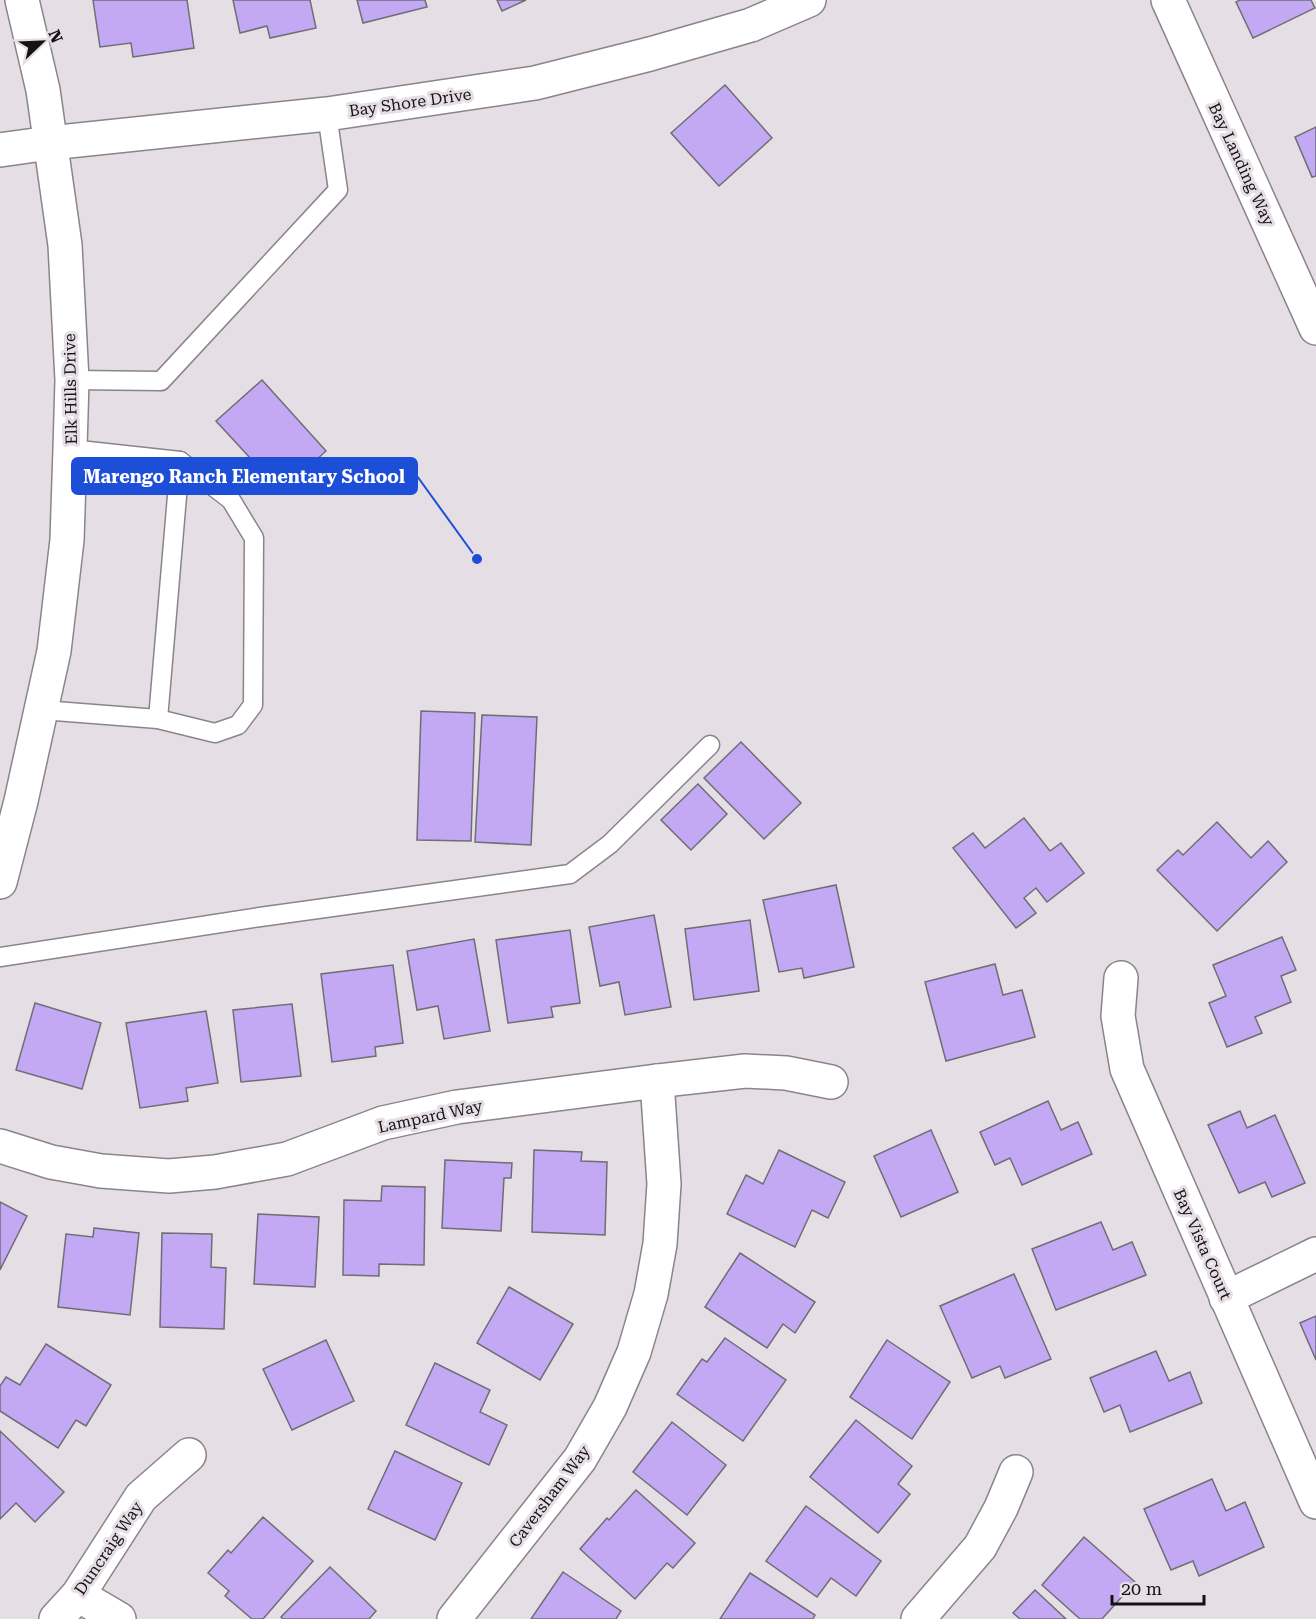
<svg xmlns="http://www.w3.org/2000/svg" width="1316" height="1619" viewBox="0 0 1316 1619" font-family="'Roboto Serif',serif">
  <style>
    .building { fill: #c3a9f4; stroke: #6f6d75; stroke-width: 1.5 }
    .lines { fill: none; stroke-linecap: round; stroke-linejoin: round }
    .lane-casing { stroke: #8b848a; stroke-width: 21 }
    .street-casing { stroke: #8b848a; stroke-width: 36 }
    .lane { stroke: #fff; stroke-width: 18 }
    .street { stroke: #fff; stroke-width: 33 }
    .labels { text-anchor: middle; stroke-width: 6; stroke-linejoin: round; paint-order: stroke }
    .street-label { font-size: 16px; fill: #151214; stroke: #e6dee5 }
    .leader { fill: none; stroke: #1d4ed8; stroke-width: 2 }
    .callout-dot { fill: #1d4ed8; stroke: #e6dee5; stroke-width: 2 }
    .callout { fill: #1d4ed8; stroke: #1d4ed8; stroke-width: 2 }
    .callout-label { font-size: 18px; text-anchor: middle; font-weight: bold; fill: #fff }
  </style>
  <rect width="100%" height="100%" fill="#e6dee5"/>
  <g class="building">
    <polygon points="93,0 187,0 194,48 133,57 131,43 100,47"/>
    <polygon points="233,0 310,0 316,28 270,38 267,26 240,33"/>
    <polygon points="357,0 425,0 427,7 363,23"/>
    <polygon points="497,0 526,0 502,11"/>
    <polygon points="1240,0 1311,0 1315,8 1253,38 1236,2"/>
    <polygon points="725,85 772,138 719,186 671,133"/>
    <polygon points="1316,127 1316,176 1312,177 1295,137"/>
    <polygon points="262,380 326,451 283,490 273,478 263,488 244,467 252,460 216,421"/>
    <polygon points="421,711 475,713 471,841 417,840"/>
    <polygon points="482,715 537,717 531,845 475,842"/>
    <polygon points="741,742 801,803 764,839 704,778"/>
    <polygon points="698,784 727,814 691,850 661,820"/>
    <polygon points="1024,818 1050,851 1061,843 1084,873 1047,902 1036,888 1024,898 1036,913 1016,928 953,848 973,833 985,848"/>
    <polygon points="1217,822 1251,858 1268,841 1287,862 1217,931 1157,870 1178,850 1183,855"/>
    <polygon points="836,885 854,967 804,978 802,968 779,972 763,900"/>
    <polygon points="654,915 671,1007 625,1015 619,982 600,986 589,927"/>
    <polygon points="750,920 759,991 694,1000 685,929"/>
    <polygon points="570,930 580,1003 551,1007 553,1017 508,1023 496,940"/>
    <polygon points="1282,937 1296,970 1281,976 1291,1002 1255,1017 1262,1033 1227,1047 1209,1003 1226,996 1213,965"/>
    <polygon points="474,939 490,1031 444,1039 438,1006 417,1010 407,951"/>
    <polygon points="995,964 1003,995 1022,990 1035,1037 946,1061 925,982"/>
    <polygon points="393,965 403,1043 375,1047 376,1056 332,1062 321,974"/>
    <polygon points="35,1003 101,1023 82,1089 16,1070"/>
    <polygon points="292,1004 301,1076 241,1082 233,1010"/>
    <polygon points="206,1011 218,1083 186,1088 188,1101 140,1108 126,1023"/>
    <polygon points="1048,1101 1061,1130 1078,1122 1092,1154 1022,1185 1010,1158 995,1165 980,1132"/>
    <polygon points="1240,1111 1247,1128 1275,1115 1305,1183 1272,1197 1265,1182 1239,1193 1208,1125"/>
    <polygon points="931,1130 958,1192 901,1217 874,1156"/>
    <polygon points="534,1150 582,1152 581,1161 607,1162 605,1235 532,1232"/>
    <polygon points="779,1150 845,1182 828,1218 812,1210 795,1247 727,1214 746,1175 763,1184"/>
    <polygon points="445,1160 512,1163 511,1178 504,1178 501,1231 442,1228"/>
    <polygon points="382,1186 425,1187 424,1265 379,1264 379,1276 343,1275 344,1200 381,1201"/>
    <polygon points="0,1202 27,1216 0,1270"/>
    <polygon points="258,1214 319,1217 315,1287 254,1284"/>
    <polygon points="1101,1222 1113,1250 1132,1242 1146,1275 1056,1310 1032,1249"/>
    <polygon points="94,1228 139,1233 130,1315 58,1307 66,1234 93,1237"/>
    <polygon points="162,1233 212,1234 211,1267 226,1268 224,1329 160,1327"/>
    <polygon points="740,1253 815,1302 795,1333 783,1324 767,1348 705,1307"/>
    <polygon points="1014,1274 1051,1359 1005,1378 1000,1366 972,1378 940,1306"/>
    <polygon points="509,1287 573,1324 540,1380 477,1343"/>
    <polygon points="1316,1316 1316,1360 1300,1323"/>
    <polygon points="725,1338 786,1380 743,1441 677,1394 702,1359 707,1362"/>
    <polygon points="326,1340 354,1401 292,1430 263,1369"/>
    <polygon points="887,1340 950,1382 912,1439 850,1397"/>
    <polygon points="46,1344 111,1385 86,1426 76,1420 58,1448 0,1411 0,1386 6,1377 20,1385"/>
    <polygon points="1156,1351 1169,1381 1190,1372 1202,1403 1130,1432 1120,1405 1104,1412 1090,1378"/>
    <polygon points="435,1363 490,1390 480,1412 507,1425 489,1465 406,1425"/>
    <polygon points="856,1420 912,1466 898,1484 910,1494 878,1533 810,1477"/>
    <polygon points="672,1422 726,1465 687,1515 633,1472"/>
    <polygon points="0,1431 64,1492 35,1522 16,1503 0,1519"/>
    <polygon points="395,1451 462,1483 435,1540 368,1509"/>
    <polygon points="1212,1479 1226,1511 1245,1502 1264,1547 1199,1576 1193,1561 1171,1570 1144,1509"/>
    <polygon points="636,1490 695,1543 673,1568 667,1563 635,1599 580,1549 607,1518 609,1520"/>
    <polygon points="806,1506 881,1561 856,1596 831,1578 817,1597 766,1561"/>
    <polygon points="263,1517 313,1561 263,1619 252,1619 225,1596 229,1591 208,1573 228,1550 231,1553"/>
    <polygon points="1084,1537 1135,1582 1102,1619 1080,1619 1042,1585"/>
    <polygon points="330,1567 376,1611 369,1619 283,1619 281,1617"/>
    <polygon points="563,1572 621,1611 616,1619 531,1619"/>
    <polygon points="750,1573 815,1615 813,1619 720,1619"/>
    <polygon points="1035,1590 1066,1619 1020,1619 1013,1613"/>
  </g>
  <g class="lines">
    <defs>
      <g id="lane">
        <polyline points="72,380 161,381 338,190 327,114"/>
        <polyline points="42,710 158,719 215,733 238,725 253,705 254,538 231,500 180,461 70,449"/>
        <polyline points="158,719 180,461"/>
        <polyline points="0,957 260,917 570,874 610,844 710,745"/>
      </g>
      <g id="street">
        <polyline points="1168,0 1316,328"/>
        <polyline points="0,150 50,143 327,114 535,83 650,54 751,25 809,0"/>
        <polyline points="0,882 21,801 54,651 67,540 70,449 72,380 65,245 43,90 22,0"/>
        <polyline points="1121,978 1118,1016 1127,1069 1316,1502"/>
        <polyline points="0,1146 51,1162 101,1171 169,1176 215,1172 287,1159 383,1123 457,1107 657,1081 745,1071 786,1073 831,1082"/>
        <polyline points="1226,1298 1316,1254"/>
        <polyline points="78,1595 119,1619"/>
        <polyline points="56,1619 78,1595 141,1497 189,1455"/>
        <polyline points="454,1619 580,1459 610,1407 634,1352 651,1294 660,1244 664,1184 657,1081"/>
        <polyline points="918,1619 980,1547 1001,1508 1016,1472"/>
      </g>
    </defs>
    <use href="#lane" class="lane-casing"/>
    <use href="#street" class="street-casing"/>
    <use href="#lane" class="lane"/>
    <use href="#street" class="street"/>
  </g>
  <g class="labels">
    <g class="street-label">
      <text transform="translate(410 102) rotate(-8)" y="6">Bay Shore Drive</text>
      <text transform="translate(1242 164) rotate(65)" y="6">Bay Landing Way</text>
      <text transform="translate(70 389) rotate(-91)" y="6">Elk Hills Drive</text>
      <text transform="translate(430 1116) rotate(-12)" y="6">Lampard Way</text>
      <text transform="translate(1203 1244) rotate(66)" y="6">Bay Vista Court</text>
      <text transform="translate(549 1496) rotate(-53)" y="6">Caversham Way</text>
      <text transform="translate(108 1548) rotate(-56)" y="6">Duncraig Way</text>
    </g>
  </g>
  <path class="leader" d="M477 559L417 476"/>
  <circle class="callout-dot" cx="477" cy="559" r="6"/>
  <rect class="callout" x="72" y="458" width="345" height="36" rx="6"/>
  <g class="callout-label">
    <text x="244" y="483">Marengo Ranch Elementary School</text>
  </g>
  <g transform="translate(42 42) rotate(67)" stroke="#e6dee5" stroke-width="4.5" paint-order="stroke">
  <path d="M0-4.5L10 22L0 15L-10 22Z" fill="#151214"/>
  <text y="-9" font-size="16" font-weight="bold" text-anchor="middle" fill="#151214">N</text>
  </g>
  <path d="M1112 1595v9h92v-9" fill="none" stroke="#151214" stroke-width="3"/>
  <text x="1121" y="1595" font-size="18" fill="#151214" stroke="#e6dee5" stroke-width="4.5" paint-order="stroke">20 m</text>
</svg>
